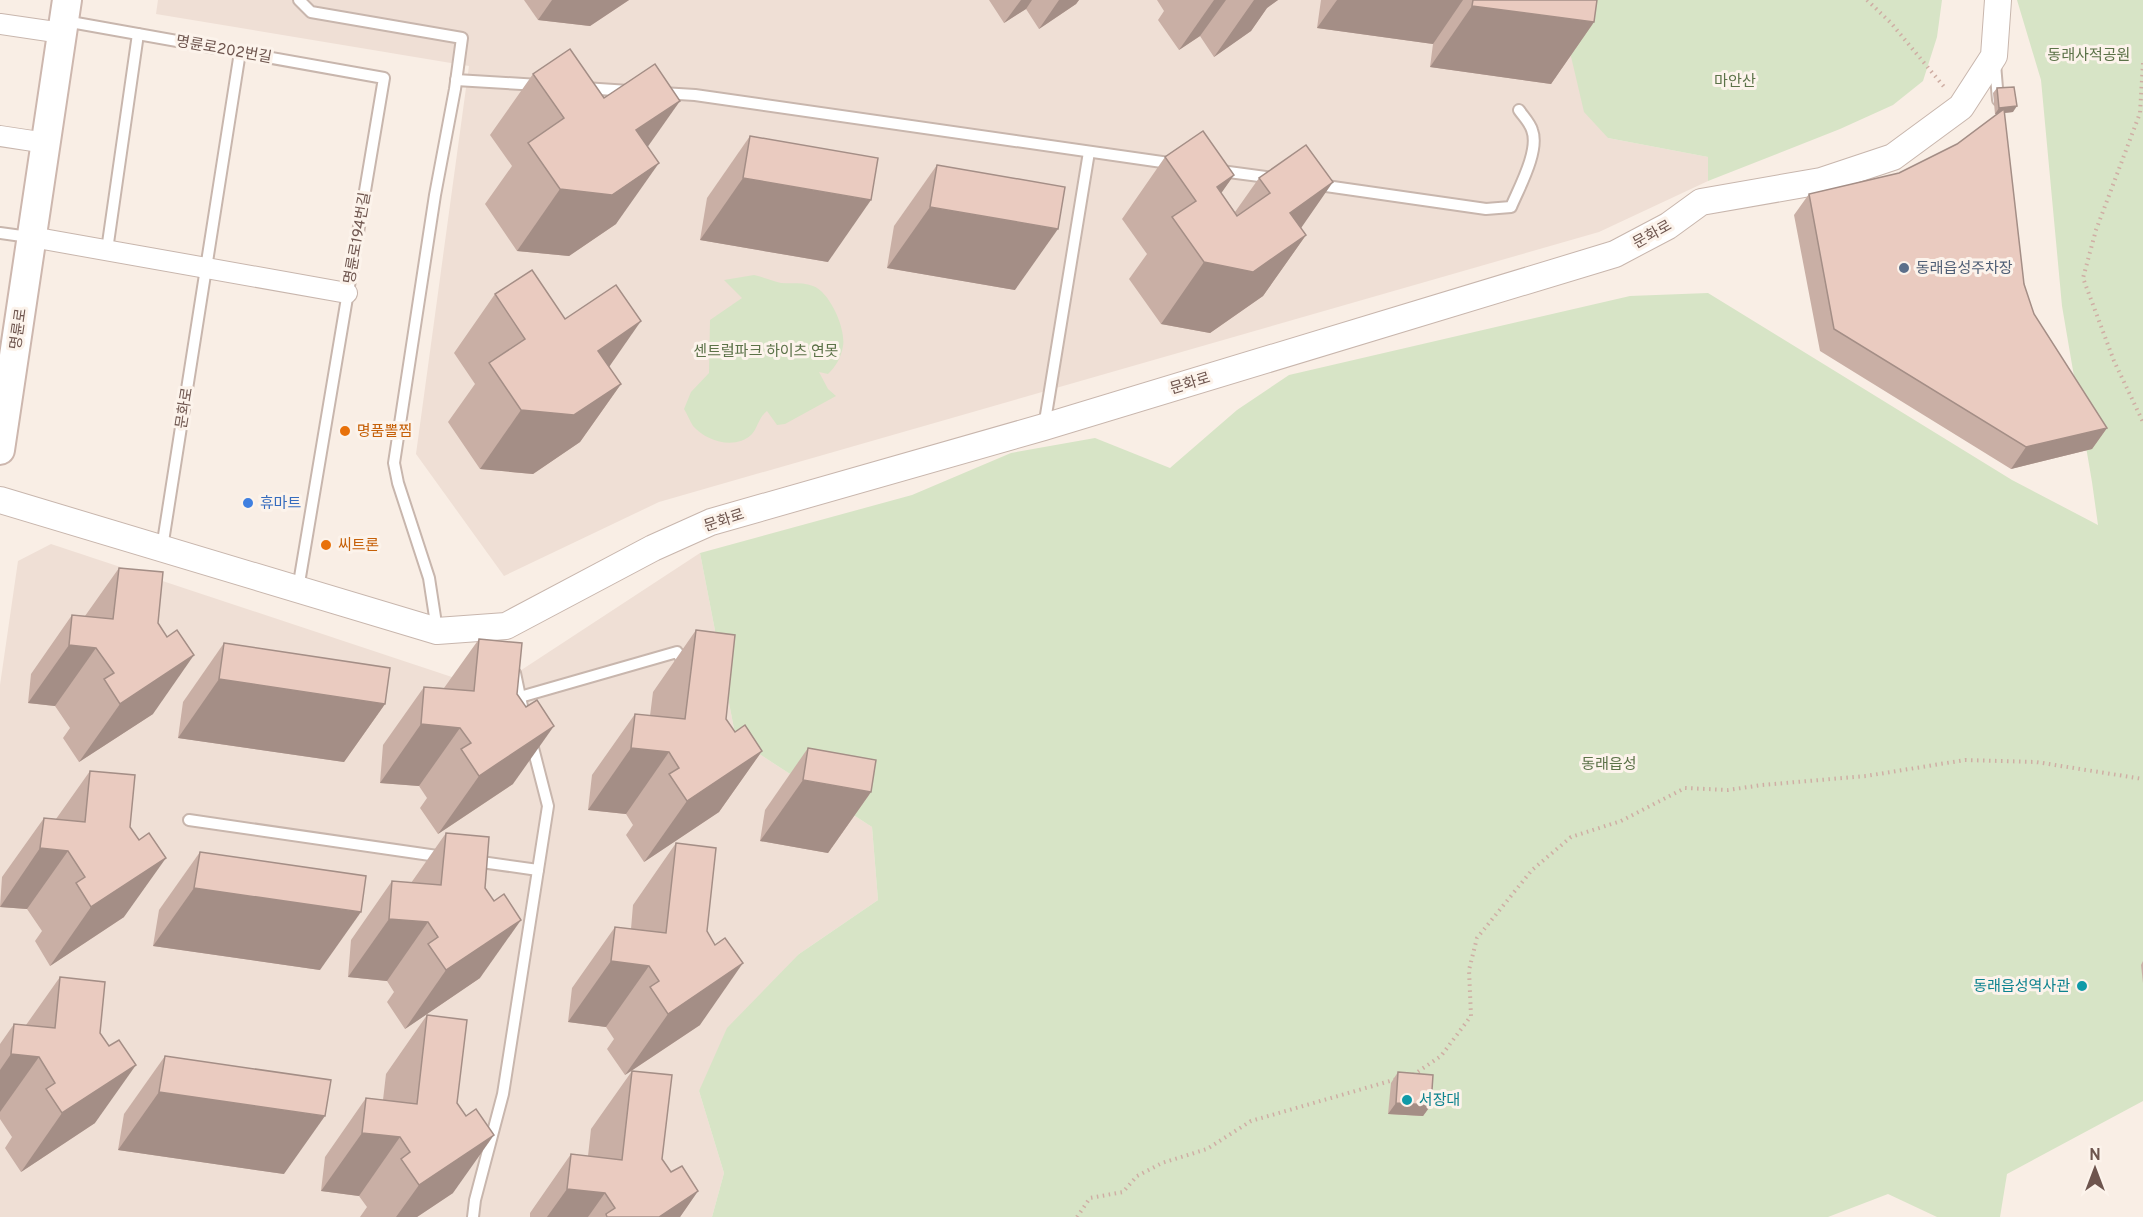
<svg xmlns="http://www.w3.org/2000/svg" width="2143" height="1217" viewBox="0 0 2143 1217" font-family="Overpass,'Noto Sans KR',sans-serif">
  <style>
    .residential { fill: #efdfd5 }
    .green { fill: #d7e4c6 }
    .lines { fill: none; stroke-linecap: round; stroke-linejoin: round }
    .service-casing { stroke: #c8b6ad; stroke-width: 14 }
    .minor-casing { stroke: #c8b6ad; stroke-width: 22 }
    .tertiary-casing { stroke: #c8b6ad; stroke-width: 28 }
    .secondary-casing { stroke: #cdb7ae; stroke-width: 32 }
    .path { stroke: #cfaea4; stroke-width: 4; stroke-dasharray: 1.5 4.5; stroke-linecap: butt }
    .service { stroke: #fff; stroke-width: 10 }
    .minor { stroke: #fff; stroke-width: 20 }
    .tertiary { stroke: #fff; stroke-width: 26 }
    .secondary { stroke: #fff; stroke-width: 28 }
    .wall { fill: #c9afa5 }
    .shaded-wall { fill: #a48e86 }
    .building { fill: #eacbc0; stroke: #a48e86; stroke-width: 1.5 }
    .service-dot { fill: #5c6f8a; stroke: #fcf3eb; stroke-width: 2 }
    .food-dot { fill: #e8710a; stroke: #fcf3eb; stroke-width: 2 }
    .shop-dot { fill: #3f7fe0; stroke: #fcf3eb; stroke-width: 2 }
    .culture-dot { fill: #0f9aa8; stroke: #fcf3eb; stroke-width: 2 }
    .labels { text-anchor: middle; stroke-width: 6; stroke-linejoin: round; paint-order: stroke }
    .street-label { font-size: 15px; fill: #6e554e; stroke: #fcf3eb }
    .park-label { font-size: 15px; fill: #5b7248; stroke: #fcf3eb }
    .service-label { font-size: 15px; fill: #4e5e75; stroke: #fcf3eb; text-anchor: start }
    .food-label { font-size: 15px; fill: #c56008; stroke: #fcf3eb; text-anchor: start }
    .shop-label { font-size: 15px; fill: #366cbe; stroke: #fcf3eb; text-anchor: start }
    .culture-label { font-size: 15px; fill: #0d838f; stroke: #fcf3eb; text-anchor: end }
  </style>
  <rect width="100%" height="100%" fill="#f9eee5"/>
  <g class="residential">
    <polygon points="158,0 1548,0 1608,138 1708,157 1708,181 1599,232 659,502 504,576 416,454 469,66 156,14"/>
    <polygon points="51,544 491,690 700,553 736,739 872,827 878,900 799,954 699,1091 724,1173 712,1217 0,1217 0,685 18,561"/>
  </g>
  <g class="green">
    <polygon points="1548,0 1942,0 1937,37 1923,81 1893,105 1840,129 1708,181 1708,157 1608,138 1584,112 1562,18"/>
    <polygon points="2017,0 2143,0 2143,1101 2007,1174 2000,1217 1937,1217 1888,1194 1828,1217 712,1217 724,1173 699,1091 727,1028 799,954 878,900 872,827 736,739 700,553 912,495 1011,453 1095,438 1170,468 1237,410 1289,375 1630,296 1708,293 2012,480 2098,525 2092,482 2062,306 2041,80"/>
    <path d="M754,275C763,277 772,281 781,283C792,284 803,282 813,286C830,292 846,329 843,346C841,358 836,366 828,374L819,372L828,389L836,396L785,424L777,425L767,411C759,417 758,427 752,434C736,450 707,442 693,426C690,421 687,414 684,409L691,392L709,373L710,320L742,298L724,280Z"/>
  </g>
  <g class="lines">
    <defs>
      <g id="service">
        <polyline points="299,0 311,12 462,38 455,89 435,195 394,463 398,483 429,578 437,630"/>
        <polyline points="65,21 384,78 298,589"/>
        <polyline points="1995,64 1998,100"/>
        <polyline points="456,80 539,85"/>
        <polyline points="584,88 629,91"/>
        <polyline points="662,93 695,95 1176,164"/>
        <polyline points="1221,171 1274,178"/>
        <path d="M1319,185L1486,209L1511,207C1519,188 1540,150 1532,130C1530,123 1523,116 1519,110"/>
        <polyline points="0,233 29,237"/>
        <polyline points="107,250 138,34"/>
        <polyline points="1044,427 1089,152"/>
        <polyline points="162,548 240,52"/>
        <polyline points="515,673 523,711"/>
        <polyline points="520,697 677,652 686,666"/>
        <polyline points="189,820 444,857"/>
        <polyline points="474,861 538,870"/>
        <polyline points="473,1217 475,1200 503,1094 548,806 531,740"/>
      </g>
      <g id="minor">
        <polyline points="0,24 62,33"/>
        <polyline points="0,136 46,143"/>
        <polyline points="32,237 347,293"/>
      </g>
      <polyline id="tertiary" points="0,500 437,631 506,626 653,548 711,522 1044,427 1615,254 1668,226 1701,202 1821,181 1893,157 1961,107 1994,56 1998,0"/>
      <polyline id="secondary" points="0,450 67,0"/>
    </defs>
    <use href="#service" class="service-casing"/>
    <use href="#minor" class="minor-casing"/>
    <use href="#tertiary" class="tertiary-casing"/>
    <use href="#secondary" class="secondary-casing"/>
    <g class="path">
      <polyline points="1867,0 1891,23 1945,88"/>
      <polyline points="2143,63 2140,113 2096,230 2083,278 2114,361 2143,422"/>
      <polyline points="1413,1075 1441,1056 1471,1016 1469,970 1477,938 1532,870 1571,837 1621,821 1685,788 1728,790 1762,785 1866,776 1965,760 2036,762 2143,779"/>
      <polyline points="1077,1217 1090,1198 1123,1192 1137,1176 1162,1163 1207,1149 1251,1121 1397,1079"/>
    </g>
    <use href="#service" class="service"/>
    <use href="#minor" class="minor"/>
    <use href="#tertiary" class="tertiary"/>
    <use href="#secondary" class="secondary"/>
  </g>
  <g class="wall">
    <polygon points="524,0 629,0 590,26 538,20"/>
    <polygon points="989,0 1079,0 1076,4 1039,29 1026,9 1004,23"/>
    <polygon points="1157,0 1278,0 1267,8 1251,31 1214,57 1200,36 1179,50 1158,20 1164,11"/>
    <polygon points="1321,0 1597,0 1594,22 1551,84 1430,67 1433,44 1317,28"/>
    <polygon points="533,74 604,98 648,146 616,224 569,256 517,251 485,204 512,166 490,135"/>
    <polygon points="1997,88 2013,112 2004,113 2024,284 2034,314 2107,428 2092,449 2011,469 1820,351 1794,215 1809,194 1899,173 1957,144 1998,114 1995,114 1993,93"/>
    <polygon points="750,136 828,262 700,240 707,198"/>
    <polygon points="1165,157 1234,175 1221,193 1235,212 1259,178 1306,235 1263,296 1210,333 1161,324 1129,279 1147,254 1122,219"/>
    <polygon points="937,165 1015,290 887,268 894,226"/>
    <polygon points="495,294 565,319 609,367 621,384 580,442 533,474 480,469 448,422 475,384 454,353"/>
    <polygon points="119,568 158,623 153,714 79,762 63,738 70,728 55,706 28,703 31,674 72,615 85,616"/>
    <polygon points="696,630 726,719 735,732 762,751 719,812 644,862 626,835 633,825 626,814 588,810 592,775 635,714 650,716 653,692"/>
    <polygon points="479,639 517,694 513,784 438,834 420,808 427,798 419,786 380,783 383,745 424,687 444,688"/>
    <polygon points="224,643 385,704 344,762 178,738 183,702"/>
    <polygon points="808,748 871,792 828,853 760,841 765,810"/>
    <polygon points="90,771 130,827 124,917 50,966 35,941 42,931 27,909 0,907 2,877 44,818 56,819"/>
    <polygon points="446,833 485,888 480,978 405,1029 387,1002 394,992 387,981 348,977 351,940 392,881 411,883"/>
    <polygon points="676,843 707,931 700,1025 625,1075 607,1049 614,1039 606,1027 568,1022 572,988 615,927 631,929 633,905"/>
    <polygon points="200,852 320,970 153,946 159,910"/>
    <polygon points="2143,961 2143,983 2141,965"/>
    <polygon points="60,977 100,1033 95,1123 21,1172 5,1148 12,1137 0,1119 0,1044 14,1024 26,1025"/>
    <polygon points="427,1015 457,1103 453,1193 417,1217 360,1217 367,1207 359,1196 321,1191 325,1157 366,1098 383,1100 386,1074"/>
    <polygon points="165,1056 284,1174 118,1150 124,1114"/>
    <polygon points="632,1071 662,1159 671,1172 698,1191 680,1217 530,1217 530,1213 571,1154 588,1156 591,1129"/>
    <polygon points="1398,1072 1431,1105 1423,1116 1388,1114 1391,1083"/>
  </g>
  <g class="shaded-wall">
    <polygon points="552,0 629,0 590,26 538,20"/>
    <polygon points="1021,0 1032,0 1026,9 1004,23"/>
    <polygon points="1059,0 1079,0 1076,4 1039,29"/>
    <polygon points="1214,0 1226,0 1200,36 1179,50"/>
    <polygon points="1254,0 1278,0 1267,8 1251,31 1214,57"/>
    <polygon points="1337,0 1463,0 1433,44 1317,28"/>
    <polygon points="1472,6 1594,22 1551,84 1430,67"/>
    <polygon points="680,101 637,162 636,130"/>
    <polygon points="2017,106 2013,112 1995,114 1999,108"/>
    <polygon points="659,163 616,224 569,256 517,251 560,189"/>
    <polygon points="1234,175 1191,236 1217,187"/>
    <polygon points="743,178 871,200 828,262 700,240"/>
    <polygon points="1333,182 1290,244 1306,235 1263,296 1210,333 1161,324 1204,262 1290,213"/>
    <polygon points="930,207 1058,229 1015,290 887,268"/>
    <polygon points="641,321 600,380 598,351"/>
    <polygon points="621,384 580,442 533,474 480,469 521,410"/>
    <polygon points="2107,428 2092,449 2011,469 2026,447"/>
    <polygon points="69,645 96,648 55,706 28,703"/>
    <polygon points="194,655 153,714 79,762 120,704"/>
    <polygon points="219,679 385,704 344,762 178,738"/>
    <polygon points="421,724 460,728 419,786 380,783"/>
    <polygon points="554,726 513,784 438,834 479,776"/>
    <polygon points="631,748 669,752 626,814 588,810"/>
    <polygon points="762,751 719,812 644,862 687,801"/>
    <polygon points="803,780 871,792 828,853 760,841"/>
    <polygon points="40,848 68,851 27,909 0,907"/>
    <polygon points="166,858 124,917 50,966 91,907"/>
    <polygon points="194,888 361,912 320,970 153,946"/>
    <polygon points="389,919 428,922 387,981 348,977"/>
    <polygon points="521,920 480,978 405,1029 446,970"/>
    <polygon points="611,961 649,966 606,1027 568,1022"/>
    <polygon points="743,963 700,1025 625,1075 668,1014"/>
    <polygon points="11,1054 39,1057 0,1112 0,1070"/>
    <polygon points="136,1065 95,1123 21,1172 62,1113"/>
    <polygon points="159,1092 325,1116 284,1174 118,1150"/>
    <polygon points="1396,1103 1431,1105 1423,1116 1388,1114"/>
    <polygon points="362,1133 400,1137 359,1196 321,1191"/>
    <polygon points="494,1135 453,1193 417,1217 396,1217 419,1185"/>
    <polygon points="567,1189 605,1193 588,1217 547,1217"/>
    <polygon points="698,1191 680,1217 659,1217"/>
  </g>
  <g class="building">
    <polygon points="1473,0 1597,0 1594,22 1472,6"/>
    <polygon points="570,49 604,98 655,64 680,101 636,130 659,163 612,195 560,189 528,143 564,118 533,74"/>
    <polygon points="2014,87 2017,106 1999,108 1997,88"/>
    <polygon points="2004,109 2024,284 2034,314 2107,428 2026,447 1834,329 1809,194 1899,173 1957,144"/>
    <polygon points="1203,131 1234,175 1217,187 1237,216 1270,193 1259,178 1306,145 1333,182 1290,213 1306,235 1253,272 1204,262 1172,217 1196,201 1165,157"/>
    <polygon points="750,136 878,158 871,200 743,178"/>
    <polygon points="937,165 1065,187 1058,229 930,207"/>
    <polygon points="532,270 565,319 616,285 641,321 598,351 621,384 574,415 521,410 489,363 525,339 495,294"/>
    <polygon points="119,568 163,572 158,623 167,637 177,630 194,655 120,704 104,679 114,673 96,648 69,645 72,615 113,619"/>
    <polygon points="696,630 735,635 726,719 735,732 745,725 762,751 687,801 669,774 679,768 669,752 631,748 635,714 685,719"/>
    <polygon points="479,639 522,643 517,694 526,707 537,700 554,726 479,776 461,749 471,743 460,728 421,724 424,687 474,691"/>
    <polygon points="224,643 390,668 385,704 219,679"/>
    <polygon points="808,748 876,760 871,792 803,780"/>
    <polygon points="90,771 135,775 130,827 139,840 149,833 166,858 91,907 76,883 85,877 68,851 40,848 44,818 85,822"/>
    <polygon points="446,833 489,837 485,888 494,901 504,894 521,920 446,970 428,944 438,937 428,922 389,919 392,881 441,885"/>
    <polygon points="676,843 716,848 707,931 715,945 725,938 743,963 668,1014 650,987 659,981 649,966 611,961 615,927 666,933"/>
    <polygon points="200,852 366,876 361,912 194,888"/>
    <polygon points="60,977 105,982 100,1033 109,1046 119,1040 136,1065 62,1113 46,1089 55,1083 39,1057 11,1054 14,1024 55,1028"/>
    <polygon points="427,1015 467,1020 457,1103 466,1116 476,1109 494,1135 419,1185 401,1159 410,1152 400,1137 362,1133 366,1098 417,1104"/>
    <polygon points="165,1056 331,1080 325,1116 159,1092"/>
    <polygon points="632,1071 672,1075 662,1159 671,1172 682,1166 698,1191 659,1217 607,1217 606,1214 615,1208 605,1193 567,1189 571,1154 622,1160"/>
    <polygon points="1398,1072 1433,1075 1431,1105 1396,1103"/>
  </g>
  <circle class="service-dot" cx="1904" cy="268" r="6"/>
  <g class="food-dot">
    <circle cx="345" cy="431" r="6"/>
    <circle cx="326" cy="545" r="6"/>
  </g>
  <circle class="shop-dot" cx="248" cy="503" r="6"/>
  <g class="culture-dot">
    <circle cx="2082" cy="986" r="6"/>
    <circle cx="1407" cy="1100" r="6"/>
  </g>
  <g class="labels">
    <g class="street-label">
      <text transform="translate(224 49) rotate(10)" y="5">명륜로202번길</text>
      <text transform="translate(1652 234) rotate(-29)" y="5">문화로</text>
      <text transform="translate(357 238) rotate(-80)" y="5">명륜로194번길</text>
      <text transform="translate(18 329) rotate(-82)" y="5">명륜로</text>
      <text transform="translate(1190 383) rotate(-17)" y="5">문화로</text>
      <text transform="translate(184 408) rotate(-81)" y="5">문화로</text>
      <text transform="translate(724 520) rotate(-18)" y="5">문화로</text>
    </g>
    <g class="park-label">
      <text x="2089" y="60">동래사적공원</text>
      <text x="1735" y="86">마안산</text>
      <text x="766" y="356">센트럴파크 하이츠 연못</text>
      <text x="1609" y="769">동래읍성</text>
    </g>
    <g class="service-label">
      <text x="1916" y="273">동래읍성주차장</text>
    </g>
    <g class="food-label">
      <text x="357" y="436">명품뽈찜</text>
      <text x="338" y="550">씨트론</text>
    </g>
    <g class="shop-label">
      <text x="260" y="508">휴마트</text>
    </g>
    <g class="culture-label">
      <text x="2070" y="991">동래읍성역사관</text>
      <text x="1419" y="1105" text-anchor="start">서장대</text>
    </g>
  </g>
  <g transform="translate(2095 1169)" stroke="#fcf3eb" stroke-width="4.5" paint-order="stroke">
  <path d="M0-4.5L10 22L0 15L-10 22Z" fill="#6e554e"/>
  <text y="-9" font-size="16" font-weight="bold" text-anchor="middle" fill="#6e554e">N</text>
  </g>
</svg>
